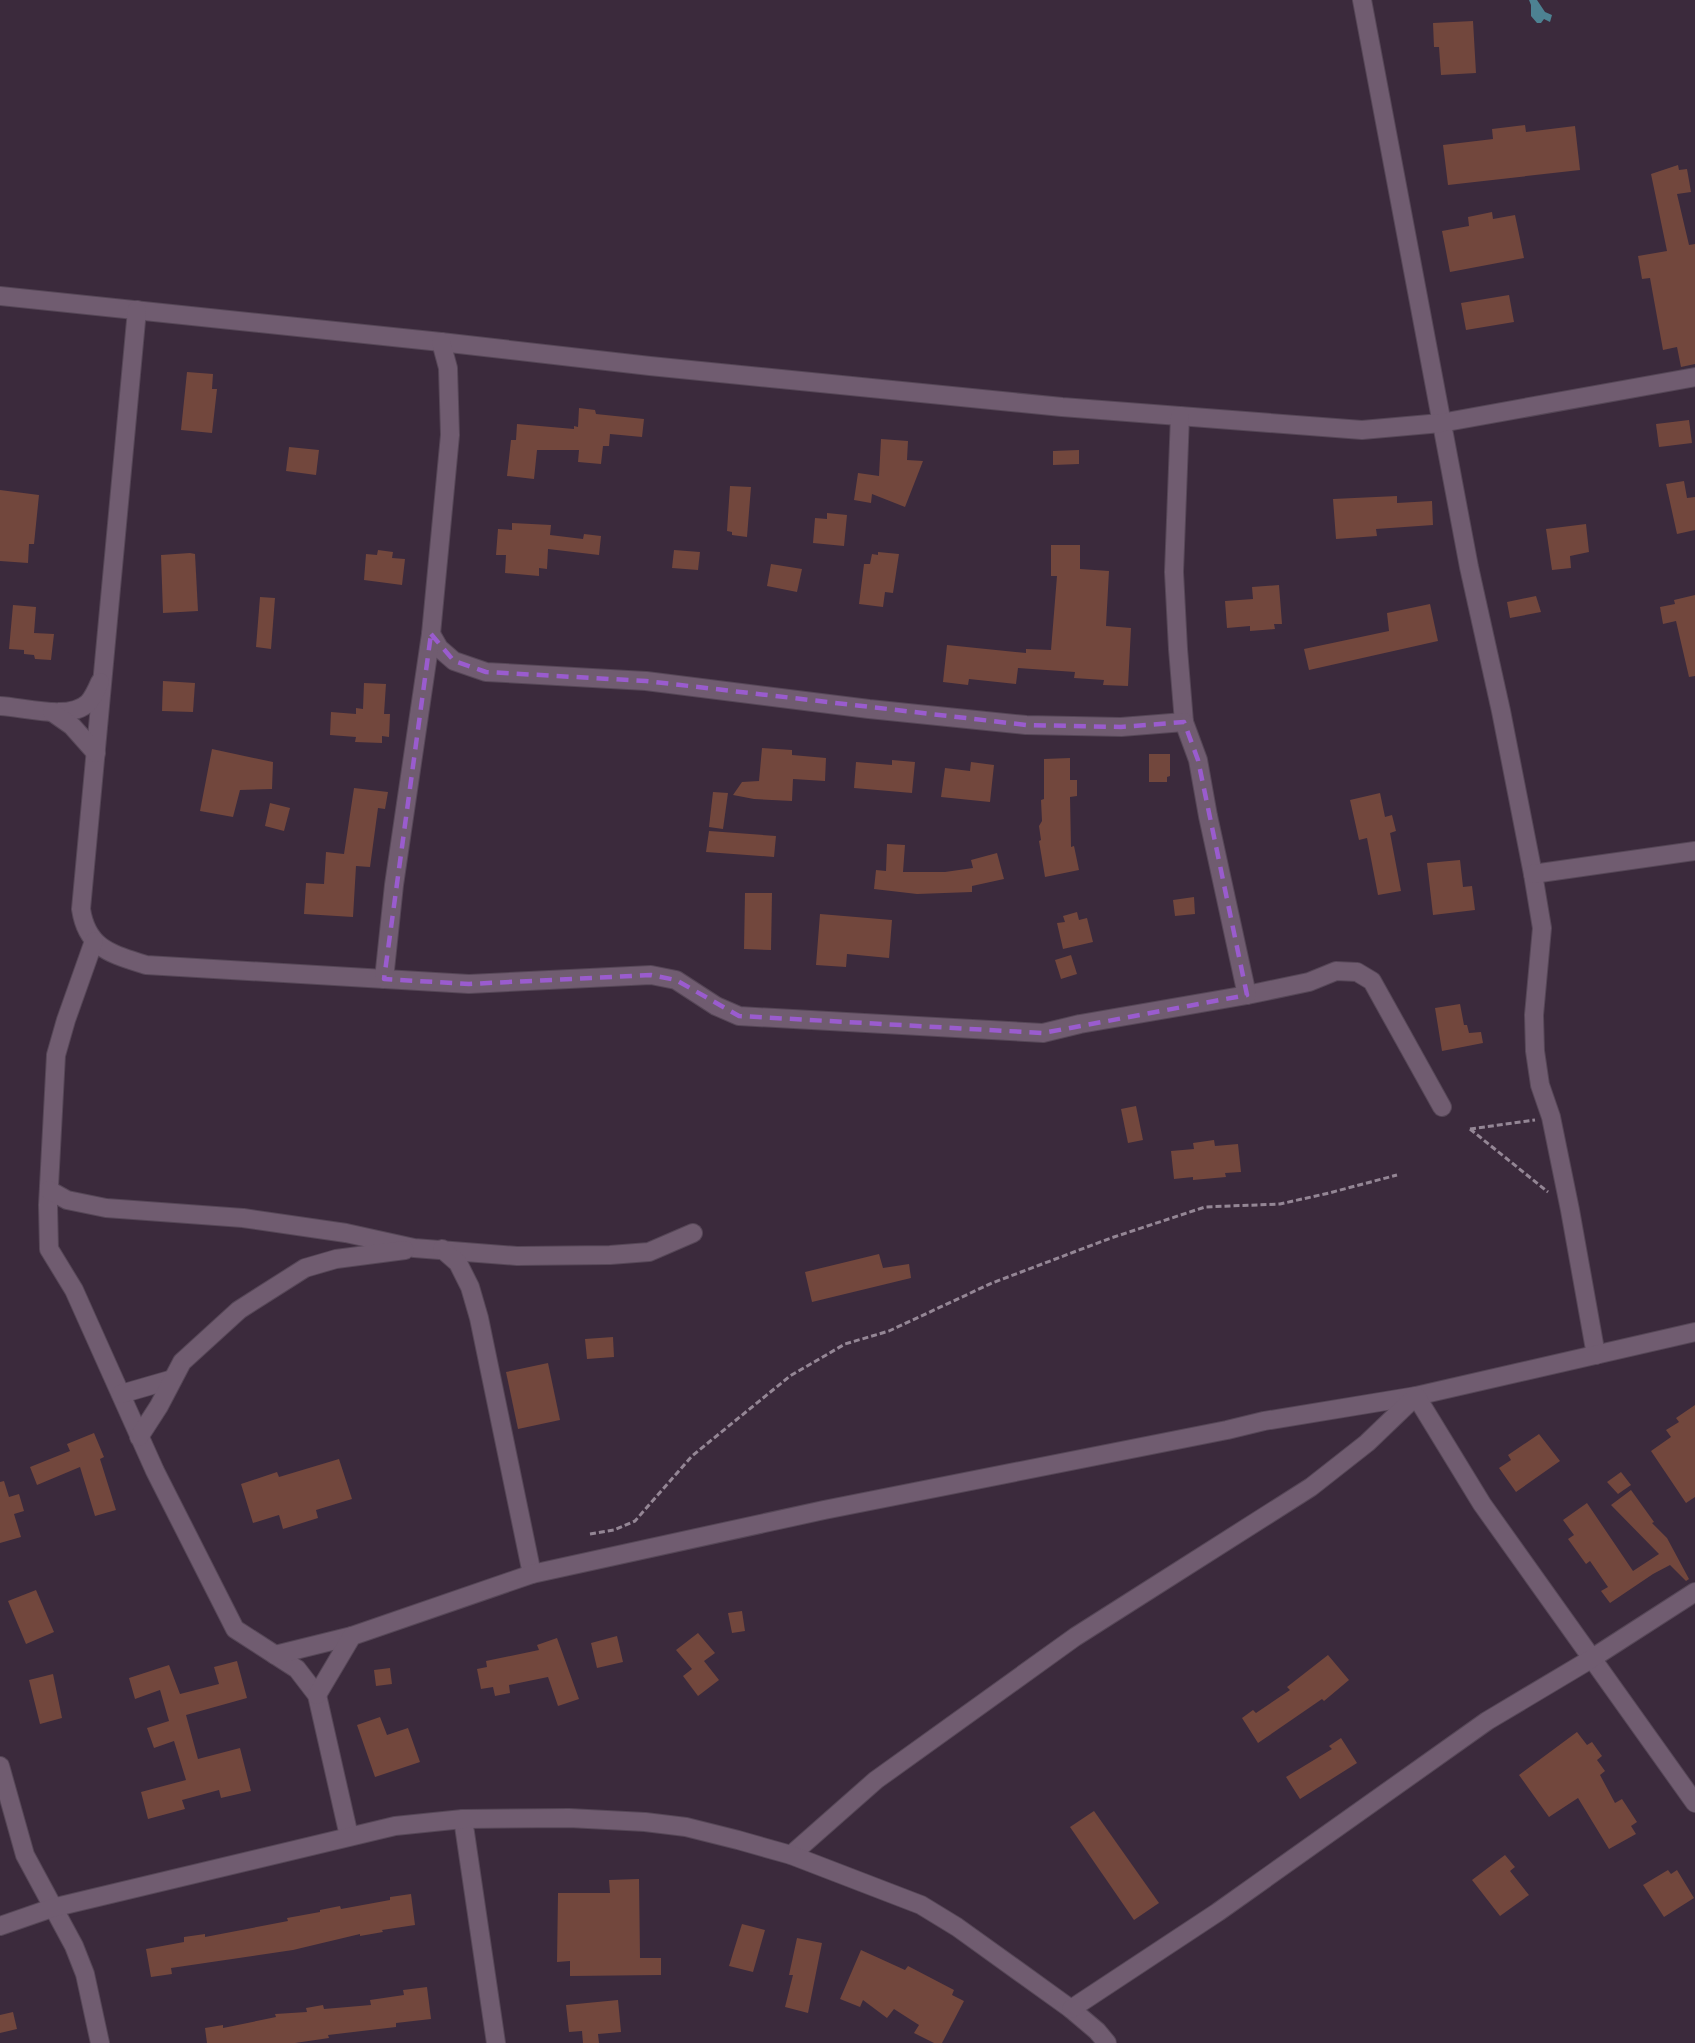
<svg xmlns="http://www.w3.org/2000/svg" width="1695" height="2043" viewBox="0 0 1695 2043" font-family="'Archivo Narrow',sans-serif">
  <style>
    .water { fill: #4d8292 }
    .building { fill: #72473d }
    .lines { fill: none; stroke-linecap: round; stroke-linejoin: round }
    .minor-casing { stroke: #564757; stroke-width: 20 }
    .path { stroke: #948695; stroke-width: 3; stroke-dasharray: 6 3; stroke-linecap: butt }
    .minor { stroke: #705c70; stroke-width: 18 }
    .marked { fill: none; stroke: #9a5cce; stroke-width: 4.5; stroke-dasharray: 12 8; stroke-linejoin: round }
  </style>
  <rect width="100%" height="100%" fill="#3b2a3c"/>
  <polygon class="water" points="1529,0 1537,0 1545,12 1552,15 1550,22 1544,19 1541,23 1537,23 1531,16 1531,5"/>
  <g class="building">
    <polygon points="1473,21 1476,73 1441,75 1439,47 1434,47 1433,23"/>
    <polygon points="1525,125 1526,132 1575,126 1580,170 1448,185 1443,145 1493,139 1492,129"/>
    <polygon points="1678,165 1679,170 1687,169 1691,192 1677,194 1689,245 1695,244 1695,364 1681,367 1677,347 1663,350 1650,278 1642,279 1638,256 1667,251 1651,174"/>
    <polygon points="1492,212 1493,219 1515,215 1524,258 1450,272 1442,231 1469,226 1468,217"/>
    <polygon points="1509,295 1514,322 1466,330 1461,303"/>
    <polygon points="187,372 213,374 212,389 217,389 212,433 181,430"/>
    <polygon points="579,408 595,410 596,414 644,419 642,437 610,434 609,446 603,446 601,464 578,462 579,450 537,450 534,479 507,476 511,440 516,440 517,424 574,429 574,426 578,427"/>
    <polygon points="1689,420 1692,443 1659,447 1656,424"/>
    <polygon points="881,439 908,441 907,460 923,461 905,507 872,494 871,503 854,500 858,473 879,476"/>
    <polygon points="289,447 319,450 316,475 286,471"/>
    <polygon points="1079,450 1079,464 1053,465 1053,451"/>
    <polygon points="1684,481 1687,498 1695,497 1695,530 1677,534 1666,484"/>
    <polygon points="730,486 751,487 747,537 732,535 732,532 727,531"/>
    <polygon points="0,490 39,495 34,544 29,544 28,563 0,561"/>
    <polygon points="1397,496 1397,503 1432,501 1433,525 1376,529 1377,536 1336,539 1333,499"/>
    <polygon points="827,513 847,515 844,546 813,543 815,518 827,519"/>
    <polygon points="512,523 551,525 550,535 583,539 584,534 601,536 599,555 548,549 547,569 539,568 539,576 505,573 506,555 496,555 498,529 512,530"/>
    <polygon points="1586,524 1589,552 1570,556 1571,568 1552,570 1546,529"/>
    <polygon points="1051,545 1080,545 1080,569 1109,571 1106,626 1131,628 1128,686 1103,685 1104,680 1074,678 1075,672 1018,668 1016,684 969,679 968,685 943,682 947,645 1026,653 1026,649 1051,650 1057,576 1051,576"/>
    <polygon points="378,550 393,552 392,558 405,559 402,585 364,580 366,554 377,555"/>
    <polygon points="674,550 700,552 698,570 672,568"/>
    <polygon points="878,552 899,554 893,593 885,592 883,607 859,604 864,564 870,564 872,554 878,555"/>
    <polygon points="190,553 195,554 198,611 163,613 161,555"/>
    <polygon points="771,564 802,569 797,592 767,586"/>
    <polygon points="1279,585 1282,624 1274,624 1275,629 1250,631 1250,626 1227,628 1225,601 1253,599 1252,587"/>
    <polygon points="1695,595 1695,676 1689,677 1676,621 1663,624 1660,607 1675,604 1674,600"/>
    <polygon points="1536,596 1541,612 1510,618 1507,602"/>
    <polygon points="260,597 275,598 271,649 256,647"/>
    <polygon points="1430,604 1438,641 1309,670 1304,649 1389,631 1387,613"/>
    <polygon points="13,605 36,607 34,633 54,634 51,660 35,659 34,655 24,654 24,650 9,649"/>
    <polygon points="163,681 195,683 193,712 162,711"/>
    <polygon points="364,683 386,684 384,714 390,714 389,737 382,736 382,743 355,742 356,737 330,735 331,712 356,714 356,708 363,709"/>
    <polygon points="762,748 792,750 792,755 826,758 825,781 793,779 792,801 754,799 733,795 742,782 759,781"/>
    <polygon points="212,749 273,762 272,789 240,790 233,817 200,811"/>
    <polygon points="1149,754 1170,754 1170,776 1167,777 1167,782 1149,782"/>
    <polygon points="1070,758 1070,780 1077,780 1077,796 1070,797 1071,847 1074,846 1079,870 1045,877 1039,841 1041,840 1039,826 1042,821 1041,800 1044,799 1044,759"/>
    <polygon points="892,760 915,762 912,793 854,788 856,762 892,765"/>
    <polygon points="971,762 994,765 990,802 941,797 945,768 970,771"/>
    <polygon points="354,788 388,792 385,809 378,808 370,867 356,866 353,917 304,914 306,883 324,884 326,852 344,854"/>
    <polygon points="713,792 728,793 723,829 709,827"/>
    <polygon points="1380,793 1385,817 1392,815 1396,831 1390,833 1401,891 1378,895 1367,838 1359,840 1350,800"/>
    <polygon points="270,803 290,808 284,831 265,826"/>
    <polygon points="709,831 776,836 774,857 706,852"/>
    <polygon points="887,844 905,845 903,872 945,872 973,868 971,860 997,853 1004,879 972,886 972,892 917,894 874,889 876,870 886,871"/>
    <polygon points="1460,860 1463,887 1472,886 1475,910 1433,915 1427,863"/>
    <polygon points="745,893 772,893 771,950 744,949"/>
    <polygon points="1194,897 1195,914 1175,916 1173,900"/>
    <polygon points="1077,912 1079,920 1087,918 1093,942 1063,949 1057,923 1065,922 1063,916"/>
    <polygon points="820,914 892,920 889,958 847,954 846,967 816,965"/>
    <polygon points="1071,955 1077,974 1061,979 1055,960"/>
    <polygon points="1460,1004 1464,1025 1467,1025 1469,1033 1481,1032 1483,1043 1442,1051 1435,1008"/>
    <polygon points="1136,1106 1143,1140 1128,1143 1121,1109"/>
    <polygon points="1214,1140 1215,1146 1238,1144 1241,1172 1225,1173 1226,1177 1193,1180 1193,1177 1174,1179 1171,1151 1194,1149 1193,1143"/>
    <polygon points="879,1254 883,1268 909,1264 911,1278 812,1302 805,1272"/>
    <polygon points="613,1337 614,1357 587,1359 585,1339"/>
    <polygon points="548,1363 560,1420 518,1429 506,1372"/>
    <polygon points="1695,1405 1695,1497 1686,1503 1651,1451 1671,1437 1666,1430 1679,1422 1676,1418"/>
    <polygon points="94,1433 104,1457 100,1459 116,1510 95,1516 80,1467 37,1485 30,1467 70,1451 67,1444"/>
    <polygon points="1539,1434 1560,1461 1516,1492 1499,1468 1511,1460 1508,1455"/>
    <polygon points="339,1459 352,1499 316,1510 318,1518 283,1529 279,1515 253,1523 241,1484 277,1472 279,1477"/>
    <polygon points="1621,1472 1631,1485 1618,1494 1607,1482"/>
    <polygon points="4,1481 9,1497 19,1494 24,1511 14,1514 21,1537 0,1543 0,1482"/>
    <polygon points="1631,1490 1654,1522 1652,1523 1667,1538 1689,1579 1686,1581 1670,1565 1653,1574 1610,1603 1601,1591 1608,1587 1590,1561 1586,1564 1568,1539 1574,1535 1563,1520 1587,1503 1633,1571 1659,1554 1611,1505"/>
    <polygon points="36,1590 54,1632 26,1644 8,1601"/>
    <polygon points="742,1611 745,1631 732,1633 728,1613"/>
    <polygon points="698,1633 715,1653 704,1661 719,1680 698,1696 683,1676 692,1669 676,1650"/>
    <polygon points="617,1636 623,1662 597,1668 591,1643"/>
    <polygon points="557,1638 579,1699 558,1706 548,1677 509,1685 510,1693 495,1696 493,1687 481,1689 477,1669 487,1667 486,1661 539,1650 537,1645"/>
    <polygon points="1328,1655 1349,1680 1324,1701 1322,1699 1258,1743 1242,1718 1253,1710 1256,1713 1290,1690 1287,1687"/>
    <polygon points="237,1661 247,1698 186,1715 198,1759 240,1748 251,1791 221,1798 219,1790 182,1800 185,1809 148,1819 141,1792 186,1780 174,1741 154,1748 147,1728 169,1721 160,1690 135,1699 129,1678 169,1665 180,1694 219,1684 214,1667"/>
    <polygon points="390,1668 392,1684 376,1686 374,1670"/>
    <polygon points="53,1674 62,1718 40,1724 29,1680"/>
    <polygon points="380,1717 387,1735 408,1728 420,1762 375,1777 357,1725"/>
    <polygon points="1577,1732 1587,1745 1592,1742 1602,1756 1597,1760 1605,1771 1600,1775 1615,1803 1622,1799 1637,1822 1631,1826 1636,1834 1609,1849 1578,1798 1549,1817 1519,1775"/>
    <polygon points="1341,1738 1357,1763 1300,1799 1286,1777 1332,1749 1329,1746"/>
    <polygon points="1094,1811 1159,1903 1134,1920 1070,1827"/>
    <polygon points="1505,1855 1515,1867 1510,1871 1529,1895 1500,1916 1472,1880"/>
    <polygon points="1668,1870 1671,1874 1677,1870 1694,1898 1664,1917 1643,1885"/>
    <polygon points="639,1879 640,1958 661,1958 661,1975 570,1976 570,1961 557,1962 558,1893 610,1893 609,1880"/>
    <polygon points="411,1894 415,1925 382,1930 383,1932 360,1936 360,1934 293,1950 171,1968 172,1974 151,1977 146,1949 184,1942 184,1937 205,1934 205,1937 288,1921 287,1918 320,1912 320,1910 340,1906 341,1909 390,1900 390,1897"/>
    <polygon points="742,1924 765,1930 753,1972 729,1966"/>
    <polygon points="797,1938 822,1943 808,2013 785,2007 793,1975 789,1975"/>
    <polygon points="861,1950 905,1970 908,1966 954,1990 952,1995 964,2001 942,2043 934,2043 914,2033 919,2025 894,2009 887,2018 863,2000 860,2007 840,1999"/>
    <polygon points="427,1987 431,2019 396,2023 396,2027 328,2035 329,2038 295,2043 207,2043 205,2028 223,2025 223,2028 276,2017 275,2014 307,2012 306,2008 323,2005 324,2009 371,2005 370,2000 404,1995 403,1990"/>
    <polygon points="618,2000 621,2032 598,2034 599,2043 583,2043 582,2031 569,2032 566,2005"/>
    <polygon points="13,2012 17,2029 0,2033 0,2015"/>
  </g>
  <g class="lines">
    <defs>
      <g id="minor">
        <polyline points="1362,0 1469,567 1501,711 1533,874 1542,928 1534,1015 1535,1051 1540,1085 1551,1117 1570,1210 1596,1355"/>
        <polyline points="0,296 441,342 650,366 1062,407 1362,430 1441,423 1695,377"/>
        <path d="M137,310L81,909C87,949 112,954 146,965L469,984L651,975L676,980L716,1006L739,1016L1043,1033L1080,1024L1247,995L1309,982L1336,971L1357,972L1372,981L1442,1107"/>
        <polyline points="1180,416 1174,572 1178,649 1184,722 1198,760 1208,816 1247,995"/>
        <polyline points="431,634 439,648 454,661 486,672 646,681 869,709 1026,725 1121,727 1184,722"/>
        <path d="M0,706C24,707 69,721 88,703C93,698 97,689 100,682"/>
        <polyline points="52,712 72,726 96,753"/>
        <polyline points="1533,874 1695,851"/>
        <polyline points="94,941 66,1020 56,1055 48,1205 49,1249 74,1290 155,1471 235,1629 297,1669 317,1695 349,1836"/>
        <polyline points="384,979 394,885 431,634 450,435 448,368 441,342"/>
        <polyline points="49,1190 67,1200 106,1208 243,1218 346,1233 414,1248 517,1256 610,1255 649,1252 693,1233"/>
        <polyline points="442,1249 458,1263 470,1287 479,1318 532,1574"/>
        <polyline points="121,1394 173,1379"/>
        <polyline points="139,1437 159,1406 182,1362 239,1310 305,1268 336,1259 405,1250"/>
        <polyline points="275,1655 352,1636"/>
        <polyline points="317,1695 352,1636 532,1574 824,1510 1227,1430 1264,1421 1416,1396 1695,1332"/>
        <polyline points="0,1766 25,1855 74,1946 85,1974 100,2043"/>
        <polyline points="463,1819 496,2043"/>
        <polyline points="791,1855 876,1780 1075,1637 1311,1487 1367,1443 1416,1396 1482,1504 1695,1803"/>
        <polyline points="0,1926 52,1908 395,1826 463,1819 569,1818 645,1822 686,1827 738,1840 791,1855 921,1905 957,1927 1071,2009 1097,2031 1107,2043"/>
        <polyline points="1071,2009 1218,1912 1487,1721 1591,1659 1695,1592"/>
      </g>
    </defs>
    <use href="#minor" class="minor-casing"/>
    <g class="path">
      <polyline points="1470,1129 1548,1192"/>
      <polyline points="1470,1129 1535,1120"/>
      <polyline points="590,1534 614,1530 635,1521 692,1456 790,1376 845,1344 889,1331 992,1283 1111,1238 1205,1207 1280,1204 1329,1193 1397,1175"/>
    </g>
    <use href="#minor" class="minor"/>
  </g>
  <path class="marked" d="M431,634L454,661L486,672L646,681L1026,725L1121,727L1184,722L1198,760L1247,995L1043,1033L739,1016L676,980L651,975L469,984L384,979Z"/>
</svg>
